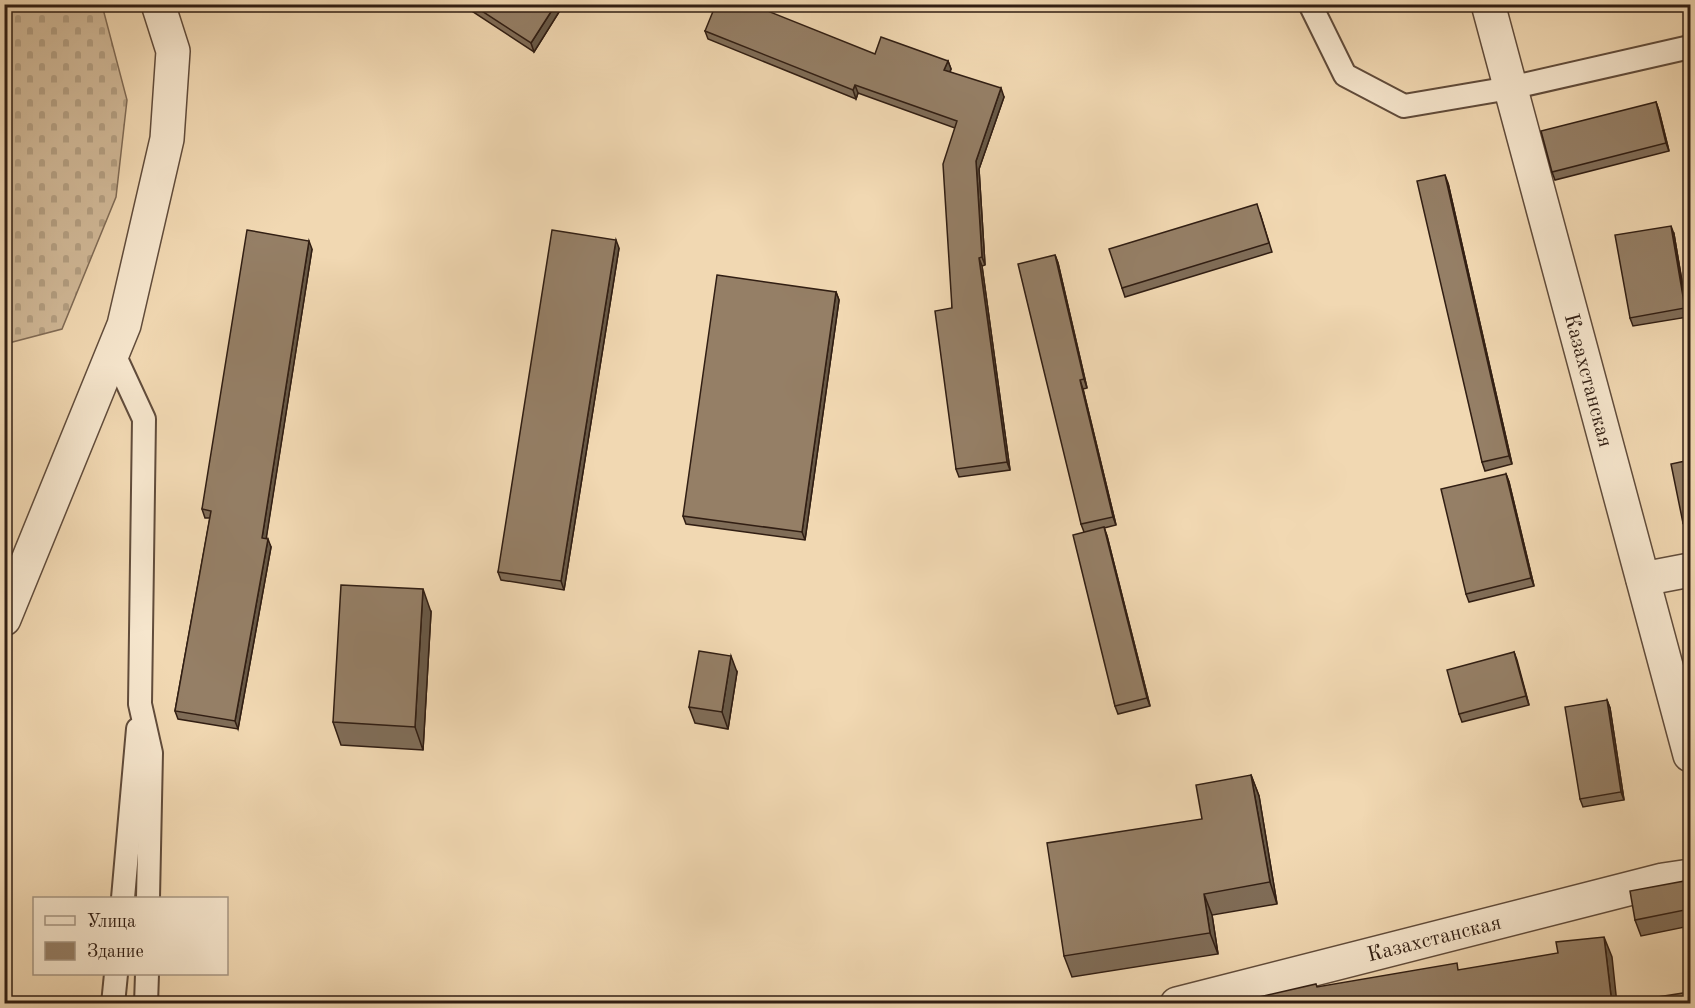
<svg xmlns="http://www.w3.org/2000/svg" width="1695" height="1008" viewBox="0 0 1695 1008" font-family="'Old Standard TT',serif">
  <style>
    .cemetery { fill: url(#cemetery-stones); stroke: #806b55; stroke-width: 1.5 }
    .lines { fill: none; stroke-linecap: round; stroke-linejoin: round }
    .lane-casing { stroke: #614c3b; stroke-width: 26 }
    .street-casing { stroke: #614c3b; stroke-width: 36 }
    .lane { stroke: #f6e6cd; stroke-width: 22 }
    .street { stroke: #f6e6cd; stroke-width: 33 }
    .wall { fill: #806d58; stroke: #311e13; stroke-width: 1.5 }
    .shaded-wall { fill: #685947; stroke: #311e13; stroke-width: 1.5 }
    .building { fill: #957f66; stroke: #311e13; stroke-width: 1.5 }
    .labels { text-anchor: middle; stroke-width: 4.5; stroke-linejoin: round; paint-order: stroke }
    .street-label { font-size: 21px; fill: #311e13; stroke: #f6e6cd }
  </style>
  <defs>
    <pattern id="cemetery-stones" width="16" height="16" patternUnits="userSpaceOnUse" patternTransform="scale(1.5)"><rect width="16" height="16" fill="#d0b897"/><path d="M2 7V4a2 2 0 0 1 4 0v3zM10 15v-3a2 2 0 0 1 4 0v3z" fill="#b39e81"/></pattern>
  </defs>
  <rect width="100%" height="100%" fill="#f1d8b2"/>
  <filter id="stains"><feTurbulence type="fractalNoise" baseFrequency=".00333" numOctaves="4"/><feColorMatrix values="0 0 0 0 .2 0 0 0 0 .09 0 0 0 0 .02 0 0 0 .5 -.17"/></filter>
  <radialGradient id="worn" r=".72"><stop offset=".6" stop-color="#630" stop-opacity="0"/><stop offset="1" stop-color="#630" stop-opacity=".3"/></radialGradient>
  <polygon class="cemetery" points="5,4 102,5 127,100 116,197 62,329 5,344"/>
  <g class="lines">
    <defs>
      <g id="lane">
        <polyline points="1310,4 1345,75 1404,106 1510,88 1690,47"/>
        <polyline points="113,352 144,419 140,704 151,753 148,898"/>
        <polyline points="123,898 138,729"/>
        <polyline points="113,1004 116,974"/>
        <polyline points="146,1004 147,974"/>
      </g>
      <g id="street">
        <polyline points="1488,4 1690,755"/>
        <polyline points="1643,579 1690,570"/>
        <polyline points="4,619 124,325 167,139 173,51 158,4"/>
        <polyline points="1177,1004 1663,880 1690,876"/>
      </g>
    </defs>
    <use href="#lane" class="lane-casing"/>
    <use href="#street" class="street-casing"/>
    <use href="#lane" class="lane"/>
    <use href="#street" class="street"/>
  </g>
  <g class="wall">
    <polygon points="461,4 564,4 534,52"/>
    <polygon points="705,31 875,54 948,61 951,69 950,72 1004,97 979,169 985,265 982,266 1010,470 959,477 956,469 952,308 955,128 858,93 856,99 708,39"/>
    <polygon points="1656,102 1659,111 1669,151 1555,180 1552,172"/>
    <polygon points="1448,183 1512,464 1485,471 1482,462"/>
    <polygon points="1260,213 1272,252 1125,297 1122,288"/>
    <polygon points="1674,234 1688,317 1633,326 1630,318"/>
    <polygon points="619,248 564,590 501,580 498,572"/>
    <polygon points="312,249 266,538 271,547 238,729 178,719 175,711 210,518 205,518 202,509"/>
    <polygon points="1055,255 1058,263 1087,388 1083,389 1116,525 1104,528 1107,536 1150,706 1118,714 1115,706 1084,532 1081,524"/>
    <polygon points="836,292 839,300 805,540 686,524 683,516"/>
    <polygon points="1690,460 1690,530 1686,531 1683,523"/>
    <polygon points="1506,474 1509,482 1534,586 1469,602 1466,594"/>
    <polygon points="431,612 423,750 341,745 333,722"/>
    <polygon points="1514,652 1529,705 1462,722 1459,714"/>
    <polygon points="737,672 728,729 695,723 689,707"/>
    <polygon points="1607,700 1610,708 1624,800 1583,807 1580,799"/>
    <polygon points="1251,775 1259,796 1277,904 1212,915 1218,954 1072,977 1064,956 1202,819"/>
    <polygon points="1690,880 1690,926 1641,936 1635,920"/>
  </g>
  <g class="shaded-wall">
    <polygon points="556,4 564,4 534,52 531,43"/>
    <polygon points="948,61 951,69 947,78 944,70"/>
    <polygon points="855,85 858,93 856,99 853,90"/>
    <polygon points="1001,88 1004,97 979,169 985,265 982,257 976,161"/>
    <polygon points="1656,102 1659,111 1669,151 1666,143"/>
    <polygon points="1445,175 1448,183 1512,464 1509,456"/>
    <polygon points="1671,226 1674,234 1688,317 1685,308"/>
    <polygon points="616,240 619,248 564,590 561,581"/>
    <polygon points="309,241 312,249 265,546 262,538"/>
    <polygon points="1055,255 1058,263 1087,388 1084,379"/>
    <polygon points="979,258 982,266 1010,470 1007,462"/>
    <polygon points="836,292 839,300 805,540 802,532"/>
    <polygon points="1080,380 1083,389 1116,525 1113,517"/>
    <polygon points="1506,474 1509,482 1534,586 1531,578"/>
    <polygon points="1104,527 1107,536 1150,706 1147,698"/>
    <polygon points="268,539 271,547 238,729 235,721"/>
    <polygon points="423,589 431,612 423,750 415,727"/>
    <polygon points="1514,652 1517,660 1529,705 1526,696"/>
    <polygon points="731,656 737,672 728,729 722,712"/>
    <polygon points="1607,700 1610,708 1624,800 1621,792"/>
    <polygon points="1251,775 1259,796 1277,904 1270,882"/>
    <polygon points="1204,894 1212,915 1218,954 1210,933"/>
    <polygon points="1604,937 1612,957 1617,1004 1612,1004"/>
  </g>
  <g class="building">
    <polygon points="471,4 556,4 531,43"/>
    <polygon points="716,4 750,4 875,54 881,37 948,61 944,70 1001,88 976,161 982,257 979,258 1007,462 956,469 935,311 952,308 943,164 957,121 855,85 853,90 705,31"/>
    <polygon points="1656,102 1666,143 1552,172 1541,131"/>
    <polygon points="1445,175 1509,456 1482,462 1417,181"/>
    <polygon points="1257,204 1269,243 1122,288 1109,249"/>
    <polygon points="1671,226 1685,308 1630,318 1615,235"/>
    <polygon points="247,230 309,241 262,538 268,539 235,721 175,711 211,511 202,509"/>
    <polygon points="552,230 616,240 561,581 498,572"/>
    <polygon points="1055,255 1084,379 1080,380 1113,517 1081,524 1018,264"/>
    <polygon points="717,275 836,292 802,532 683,516"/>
    <polygon points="1690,460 1690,521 1683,523 1671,464"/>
    <polygon points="1506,474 1531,578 1466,594 1441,489"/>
    <polygon points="1104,527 1147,698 1115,706 1073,535"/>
    <polygon points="341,585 423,589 415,727 333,722"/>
    <polygon points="699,651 731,656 722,712 689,707"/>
    <polygon points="1514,652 1526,696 1459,714 1447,670"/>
    <polygon points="1607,700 1621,792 1580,799 1565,707"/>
    <polygon points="1251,775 1270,882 1204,894 1210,933 1064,956 1047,843 1202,819 1196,785"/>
    <polygon points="1690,880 1690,909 1635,920 1630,891"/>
    <polygon points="1604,937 1612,1004 1261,1004 1259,997 1316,984 1317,987 1457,963 1458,970 1558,953 1556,942"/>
    <polygon points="1690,992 1690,1004 1613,1004"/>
  </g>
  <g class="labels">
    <g class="street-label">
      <text transform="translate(1589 380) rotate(75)" y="7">Казахстанская</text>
      <text transform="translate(1434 938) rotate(-14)" y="7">Казахстанская</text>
    </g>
  </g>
  <rect width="1695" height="1008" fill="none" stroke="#f1d8b2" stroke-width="24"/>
  <rect x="6" y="6" width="1683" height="996" fill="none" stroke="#311e13" stroke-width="3"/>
  <rect x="12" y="12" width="1671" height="984" fill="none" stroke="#311e13" stroke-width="1.5"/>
  <rect x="33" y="897" width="195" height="78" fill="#f6e6cd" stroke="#a79683" stroke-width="1.5"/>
  <rect x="45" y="916" width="30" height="9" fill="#f6e6cd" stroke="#a79683" stroke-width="1.5"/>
  <text x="87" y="927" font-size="18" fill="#311e13">Улица</text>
  <rect x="45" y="942" width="30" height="18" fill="#957f66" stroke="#a79683" stroke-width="1.5"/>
  <text x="87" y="957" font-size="18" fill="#311e13">Здание</text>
  <rect width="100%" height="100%" filter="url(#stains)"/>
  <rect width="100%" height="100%" fill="url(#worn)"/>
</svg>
